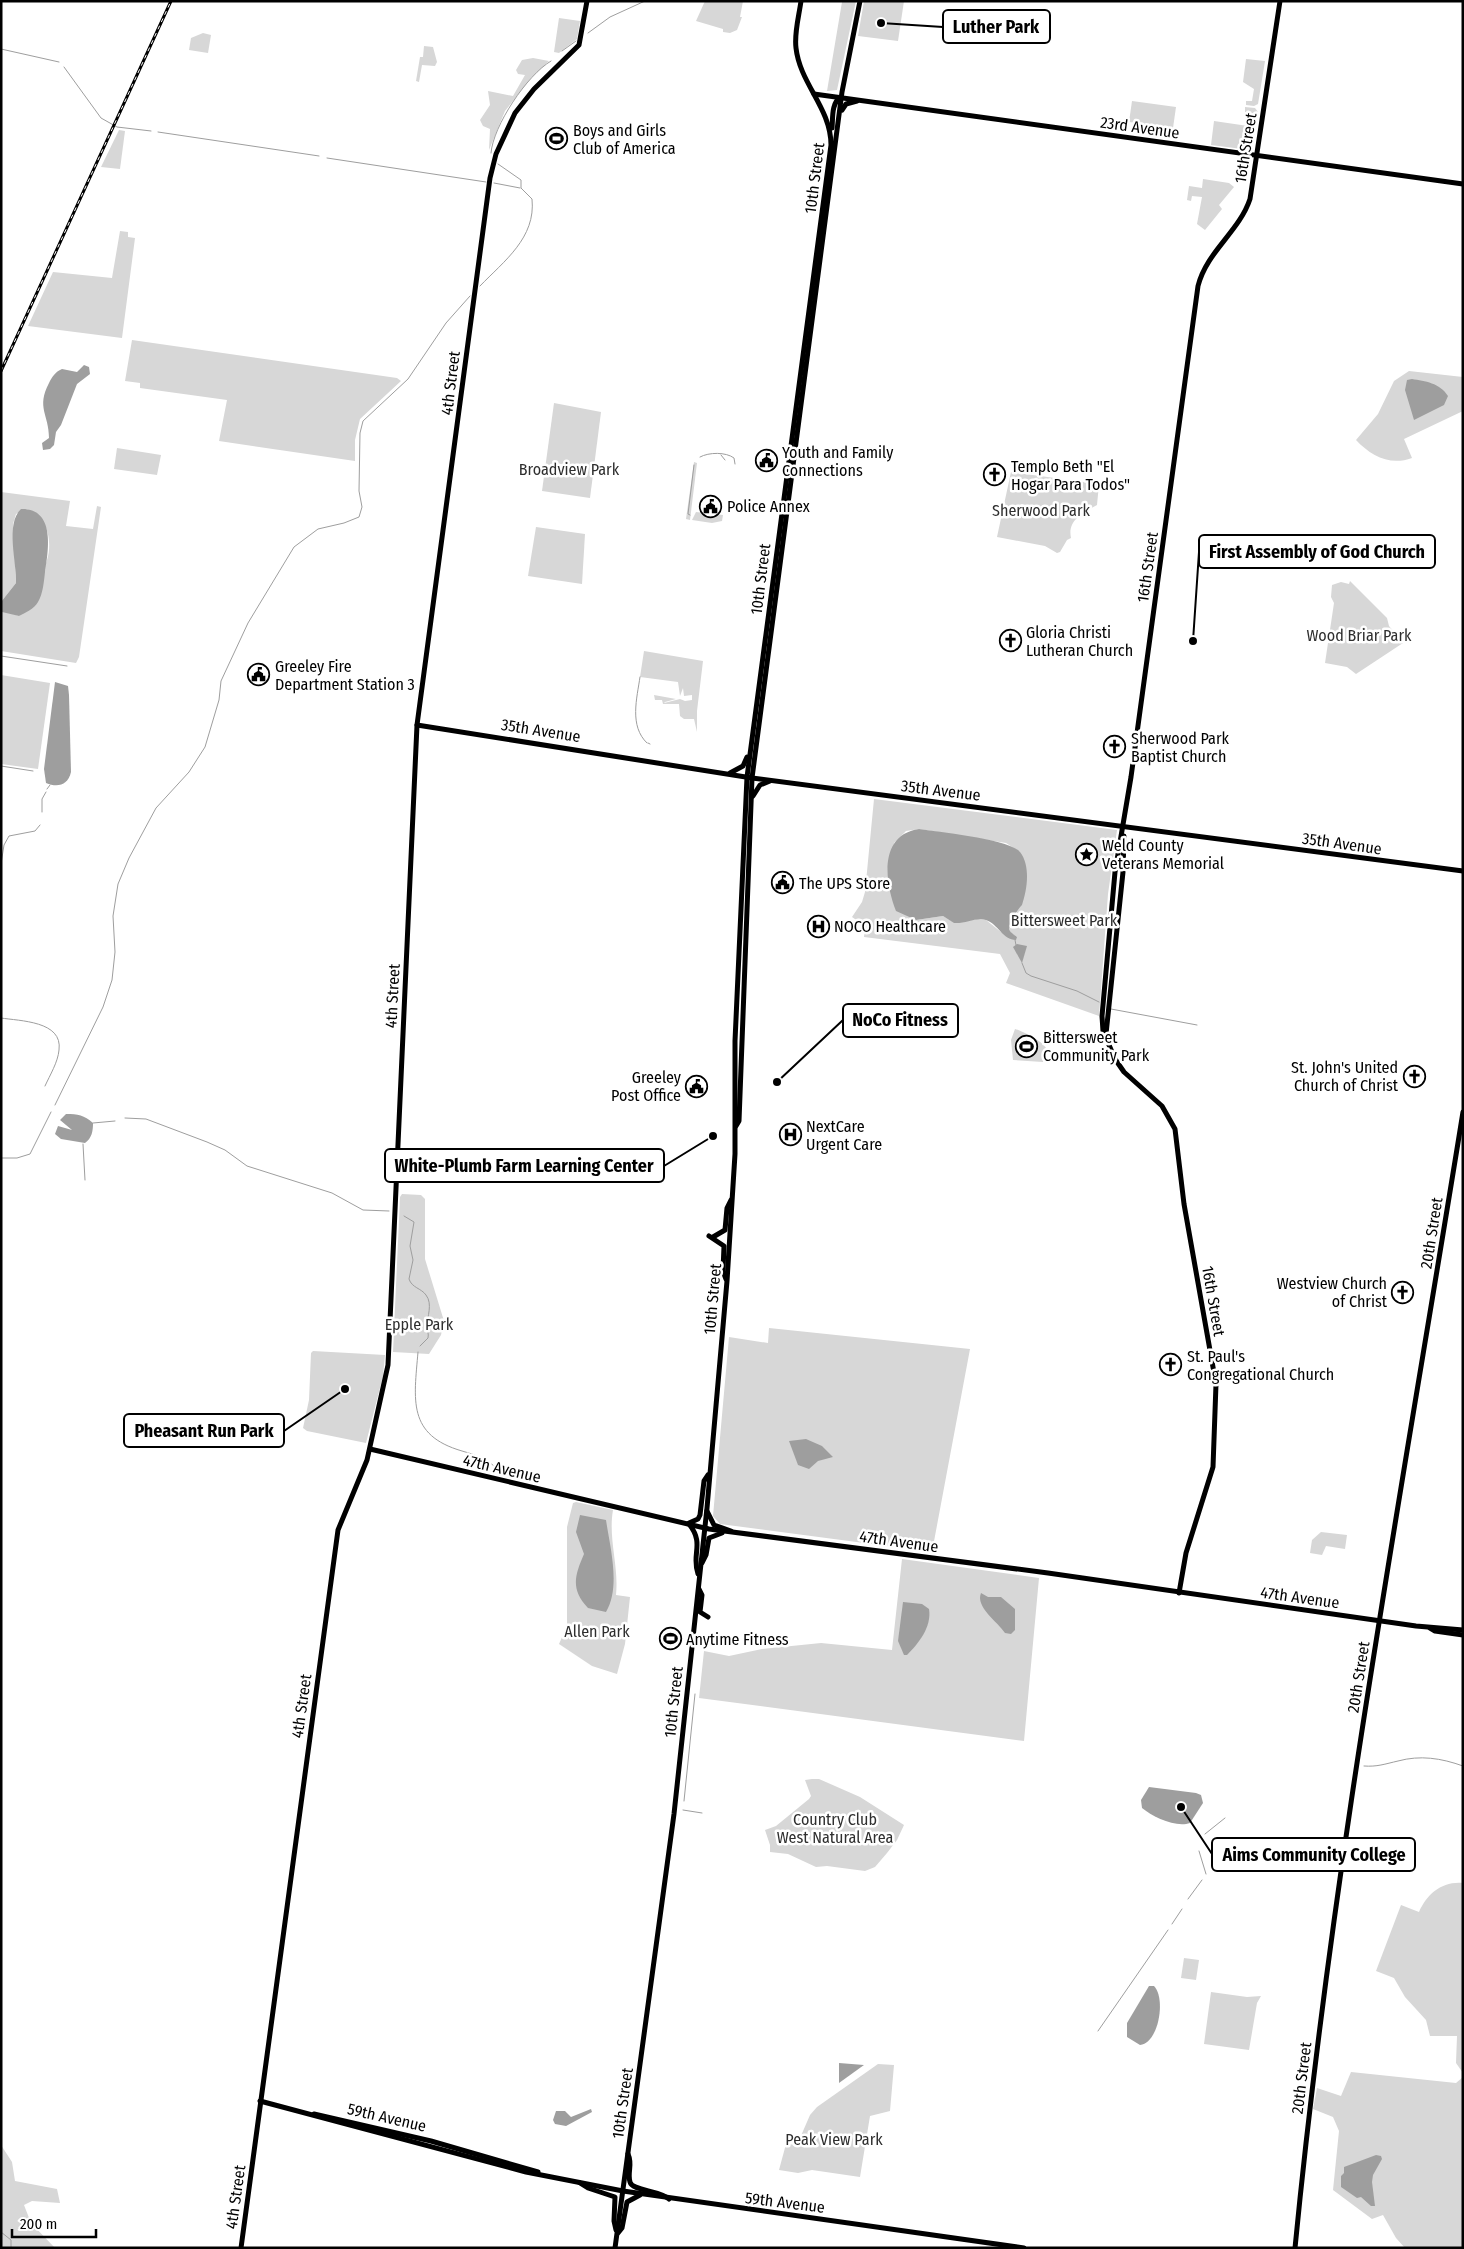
<svg xmlns="http://www.w3.org/2000/svg" width="1464" height="2249" viewBox="0 0 1464 2249" font-family="'Fira Sans Condensed',sans-serif">
  <style>
    .green { fill: #d7d7d7; fill-rule: evenodd }
    .water { fill: #9e9e9e }
    .lines { fill: none; stroke-linecap: round; stroke-linejoin: round }
    .stream { stroke: #9e9e9e; stroke-width: 1 }
    .major { stroke: #000; stroke-width: 5 }
    .rail-casing { stroke: #000; stroke-width: 3 }
    .rail { stroke: #fff; stroke-width: 1; stroke-dasharray: 4; stroke-linecap: butt }
    .labels { text-anchor: middle; stroke-width: 5; stroke-linejoin: round; paint-order: stroke }
    .street-label { font-size: 16px; fill: #000; stroke: #fff }
    .poi-label { font-size: 16px; fill: #000; stroke: #fff; text-anchor: start }
    .park-label { font-size: 16px; fill: #2e2e2e; stroke: #fff }
    .leader { fill: none; stroke: #000; stroke-width: 2 }
    .callout-dot { fill: #000; stroke: #fff; stroke-width: 2 }
    .callout { fill: #fff; stroke: #000; stroke-width: 2 }
    .callout-label { font-size: 18px; text-anchor: middle; font-weight: bold; fill: #000 }
  </style>
  <rect width="100%" height="100%" fill="#fff"/>
  <g class="green">
    <polygon points="705,1 743,1 740,17 742,17 737,30 730,33 723,32 723,29 696,21"/>
    <polygon points="840,1 856,1 837,90 827,91 842,2"/>
    <polygon points="864,1 904,1 898,41 858,36"/>
    <polygon points="559,18 580,21 577,39 559,53 554,52"/>
    <polygon points="203,33 211,35 208,53 189,50 191,38"/>
    <polygon points="424,46 433,47 437,62 435,66 422,65 419,82 416,81 420,57 423,57"/>
    <polygon points="533,58 549,61 531,78 505,111 489,150 490,129 483,126 480,120 490,105 488,91 513,96 525,75 518,74 516,70 522,60"/>
    <polygon points="1246,59 1265,61 1258,104 1254,106 1246,105 1246,101 1252,101 1254,89 1243,82"/>
    <polygon points="1132,101 1176,107 1173,128 1129,122"/>
    <polygon points="1245,107 1255,108 1258,112 1252,148 1250,150 1211,145 1214,121 1248,126 1250,113 1245,112"/>
    <polygon points="119,130 125,131 120,169 101,167"/>
    <polygon points="1203,179 1229,183 1234,187 1219,205 1222,209 1205,230 1197,224 1202,197 1192,196 1191,201 1187,200 1189,186 1202,188"/>
    <polygon points="120,231 128,232 128,237 135,238 122,338 28,326 53,272 112,278"/>
    <polygon points="132,340 397,378 401,381 360,419 355,440 355,461 219,441 227,400 140,388 140,383 125,381"/>
    <path d="M1409,371L1463,377V411L1404,439L1412,458C1390,466 1371,456 1356,440L1378,414L1394,381Z"/>
    <polygon points="554,403 601,412 590,498 542,491"/>
    <polygon points="117,448 161,455 157,475 114,469"/>
    <polygon points="694,462 697,463 690,520 686,519"/>
    <path d="M1011,472L1099,484L1097,505C1084,512 1067,520 1071,538L1067,540L1060,552L1057,553L1045,546L997,537Z"/>
    <path d="M1,492L70,501L66,526L93,529L97,506L101,507L79,657L76,663L1,651V610L19,616C28,598 42,579 47,560C53,540 47,515 26,509L16,514L13,524L16,583L1,602Z"/>
    <polygon points="696,512 723,515 722,521 712,523 692,520"/>
    <polygon points="536,527 585,534 582,584 528,576"/>
    <polygon points="1350,581 1387,618 1389,626 1403,643 1356,674 1347,667 1325,663 1334,603 1331,597 1332,585 1341,582 1349,584"/>
    <polygon points="644,651 703,661 697,711 697,732 694,719 684,719 680,716 679,704 663,704 662,700 655,700 654,695 676,699 665,702 664,703 680,699 685,701 692,700 692,695 684,696 683,688 680,696 678,682 640,677"/>
    <polygon points="1,675 50,683 38,769 1,764"/>
    <path d="M874,799L1117,830L1108,894L1099,1016L1006,983L1010,973L1000,954L864,937L865,926L852,917L862,902L865,892ZM919,829L1006,843L1020,852L1017,912L1009,927L1010,932L1017,937L1001,932L986,920L977,919L955,923L943,916L916,920L894,843L906,831Z"/>
    <path d="M1015,1029C1022,1031 1045,1042 1047,1050C1048,1053 1044,1060 1043,1062L1013,1060L1011,1040Z"/>
    <polygon points="402,1194 421,1195 425,1199 425,1259 444,1321 441,1335 429,1354 393,1352 400,1197"/>
    <polygon points="769,1328 970,1349 932,1552 720,1524 713,1516 729,1337 768,1343"/>
    <polygon points="313,1351 385,1355 383,1376 366,1443 307,1431 303,1428 309,1400 311,1353"/>
    <path d="M576,1502L613,1510C608,1539 619,1566 616,1595L630,1597L625,1644L617,1674L592,1666L559,1644L567,1626V1527L573,1503Z"/>
    <polygon points="1321,1532 1347,1535 1345,1549 1326,1546 1322,1555 1310,1553 1312,1540"/>
    <polygon points="902,1559 1039,1578 1024,1741 699,1698 704,1651 729,1656 762,1649 821,1643 892,1650"/>
    <polygon points="812,1779 819,1779 860,1797 904,1825 897,1840 887,1853 875,1867 865,1871 827,1866 816,1867 788,1854 770,1852 770,1845 765,1830 776,1826 809,1799 811,1796 805,1780"/>
    <path d="M1463,1883V2073L1456,2063L1457,2036H1430L1426,2020L1405,1997L1394,1978L1376,1971L1401,1905L1419,1912C1427,1894 1442,1881 1463,1883Z"/>
    <polygon points="1184,1958 1199,1960 1196,1980 1181,1978"/>
    <polygon points="1211,1992 1247,1997 1261,1996 1257,2003 1249,2050 1204,2044"/>
    <polygon points="878,2064 894,2065 890,2111 870,2116 860,2177 812,2170 798,2173 779,2170 786,2144 797,2145 810,2115 817,2107"/>
    <polygon points="1351,2072 1456,2083 1463,2077 1463,2248 1405,2248 1396,2238 1383,2215 1372,2219 1333,2190 1339,2131 1333,2117 1313,2109 1317,2088 1341,2096"/>
    <polygon points="1,2145 12,2162 15,2181 57,2189 60,2203 32,2201 24,2205 31,2223 55,2248 1,2248"/>
  </g>
  <g class="water">
    <path d="M84,365L89,367L90,374L77,384L61,425L56,432L54,445L50,449L43,450L42,443L49,438C49,414 36,408 49,383C52,377 55,372 62,369L77,372Z"/>
    <path d="M1412,379C1425,381 1440,383 1448,396L1444,405L1414,420L1405,390L1407,380Z"/>
    <path d="M21,509C55,508 49,549 45,572C44,581 43,594 38,602C34,609 25,613 19,616L2,612L1,602L16,583C17,562 5,524 21,509Z"/>
    <path d="M55,682L68,686L69,695L71,772C68,785 58,788 46,783L44,769Z"/>
    <path d="M919,829C938,832 1010,839 1020,852C1031,866 1027,890 1022,905C1018,909 1006,926 1010,931C1010,932 1016,936 1017,937L1016,940C1003,940 998,924 986,920C976,917 965,924 954,923L943,916L916,920L896,911C885,883 878,835 919,829Z"/>
    <polygon points="1017,944 1027,946 1022,963 1013,947"/>
    <path d="M66,1114C78,1114 84,1115 93,1123C93,1131 92,1138 85,1143L61,1139L55,1134L58,1126L72,1130L60,1120Z"/>
    <polygon points="806,1439 822,1446 833,1457 818,1461 809,1469 798,1465 789,1441"/>
    <path d="M580,1515L606,1520C610,1547 621,1587 606,1612L588,1608C570,1589 575,1575 584,1554L576,1532Z"/>
    <path d="M981,1593L988,1597H1001L1015,1609V1630L1011,1634L1005,1633C998,1622 975,1607 981,1593Z"/>
    <path d="M903,1602L922,1604L929,1609C932,1627 918,1644 907,1655H904L898,1641Z"/>
    <path d="M1149,1787L1196,1793L1201,1795L1203,1803L1190,1823C1176,1828 1153,1817 1142,1808L1141,1800Z"/>
    <path d="M1149,1986H1154C1166,1998 1159,2043 1140,2045L1127,2037V2023Z"/>
    <polygon points="839,2063 864,2065 839,2083"/>
    <polygon points="591,2109 592,2112 566,2126 555,2124 553,2120 556,2111 565,2111 571,2117"/>
    <polygon points="1376,2155 1381,2156 1382,2159 1373,2175 1372,2182 1375,2206 1371,2206 1361,2197 1357,2198 1341,2187 1341,2176 1344,2173 1344,2167"/>
  </g>
  <g class="lines">
    <g class="stream">
      <polyline points="588,33 610,17 645,1"/>
      <polyline points="1,49 59,62"/>
      <polyline points="562,51 576,41"/>
      <polyline points="64,67 101,118 117,127 151,131"/>
      <polyline points="158,132 319,156"/>
      <path d="M491,153C493,126 527,75 551,61"/>
      <polyline points="327,158 486,182"/>
      <polyline points="494,183 520,188"/>
      <path d="M480,286C504,261 536,238 532,199L521,188V180L498,164"/>
      <polyline points="721,455 725,460"/>
      <path d="M700,457C709,452 726,452 734,458L735,464"/>
      <polyline points="690,515 688,514 694,465"/>
      <polyline points="1,656 67,666"/>
      <path d="M640,677C637,698 629,726 647,743"/>
      <polyline points="648,743 650,744"/>
      <polyline points="1,766 33,771"/>
      <polyline points="47,789 50,785"/>
      <polyline points="42,812 42,799 46,792"/>
      <polyline points="1,864 4,845 9,836 35,831 40,825"/>
      <polyline points="1015,940 1016,945"/>
      <polyline points="1022,963 1026,973 1031,976 1077,991 1099,1002"/>
      <polyline points="1111,1009 1197,1025"/>
      <path d="M1,1018C20,1021 63,1021 59,1050C58,1062 50,1075 45,1086"/>
      <polyline points="55,1105 103,1007 112,980 115,952 113,916 118,884 129,858 156,808 189,772 205,747 219,700 221,681 248,623 294,547 318,529 344,523 359,517 362,507 359,491 360,433 363,421 408,379 446,323 470,296"/>
      <polyline points="125,1118 146,1119 207,1142 225,1150 247,1166 332,1193 363,1210 389,1211"/>
      <polyline points="93,1123 115,1121"/>
      <polyline points="83,1144 85,1180"/>
      <polyline points="1,1158 17,1158 30,1154 51,1112"/>
      <path d="M404,1216L414,1222L410,1246L413,1260L409,1279C412,1288 421,1288 426,1295C433,1304 427,1317 427,1326C427,1330 429,1334 428,1338L420,1346"/>
      <path d="M418,1352C414,1400 407,1435 462,1451C476,1455 490,1460 499,1471"/>
      <path d="M1364,1766C1377,1767 1385,1764 1398,1761C1420,1755 1441,1758 1463,1766"/>
      <polyline points="684,1801 695,1694"/>
      <polyline points="683,1810 702,1813"/>
      <polyline points="1205,1834 1225,1818"/>
      <polyline points="1199,1851 1206,1874"/>
      <polyline points="1188,1899 1202,1880"/>
      <polyline points="1172,1924 1182,1909"/>
      <polyline points="1098,2031 1168,1930"/>
      <polyline points="1,2232 11,2240 11,2248"/>
    </g>
    <g class="major">
      <polyline points="814,94 1463,184"/>
      <polyline points="842,110 846,104 857,101"/>
      <path d="M832,128C833,118 831,103 841,97"/>
      <polyline points="417,725 752,778 1463,871"/>
      <polyline points="730,773 743,766 747,757"/>
      <polyline points="753,796 760,785 770,781"/>
      <polyline points="1106,1034 1123,872 1124,836"/>
      <polyline points="736,1126 739,1121 752,778 842,92 860,1"/>
      <polyline points="709,1236 724,1246 723,1271 726,1279"/>
      <polyline points="713,1237 725,1230 727,1208 731,1200"/>
      <polyline points="370,1449 709,1529 1048,1573 1416,1626 1463,1630"/>
      <polyline points="707,1511 714,1525 731,1531"/>
      <polyline points="689,1523 698,1519 700,1515 704,1481 708,1475"/>
      <path d="M689,1524C705,1544 691,1554 698,1574"/>
      <polyline points="702,1563 706,1555 709,1538 722,1533"/>
      <polyline points="699,1589 702,1595 700,1612 708,1617"/>
      <path d="M1179,1593L1186,1553L1213,1467L1216,1384L1184,1204L1175,1129L1162,1106L1124,1072L1115,1059L1103,1031L1102,1016L1115,872L1131,777L1198,286C1207,251 1239,232 1250,199L1280,1"/>
      <polyline points="1430,1628 1435,1631 1463,1635"/>
      <polyline points="260,2101 526,2172 623,2191 1024,2248"/>
      <polyline points="314,2114 431,2141 538,2172"/>
      <path d="M628,2154C633,2165 627,2172 630,2182C632,2191 660,2190 669,2199"/>
      <polyline points="580,2183 588,2188 615,2197 614,2221 616,2230"/>
      <polyline points="618,2233 622,2228 627,2202 640,2195"/>
      <polyline points="241,2248 338,1530 367,1460 388,1365 417,725 490,178 496,154 515,113 534,89 579,45 587,1"/>
      <path d="M615,2248L674,1814L707,1508L727,1281L735,1154V1041L747,777L831,145C831,108 800,84 796,48C794,33 799,16 801,1"/>
      <path d="M1295,2248C1332,1867 1402,1490 1463,1112"/>
    </g>
    <defs>
      <polyline id="rail" points="1,371 171,1"/>
    </defs>
    <use href="#rail" class="rail-casing"/>
    <use href="#rail" class="rail"/>
  </g>
  <defs>
    <symbol id="stadium-ring" viewBox="-11 -11 22 22"><circle r="9.5" fill="#fff" stroke="#000" stroke-width="1.5"/><path d="M0-5a6.5 5 0 1 0 0 10a6.5 5 0 1 0 0-10ZM-3.5-1.8h7v3.6h-7Z" fill="#000"/></symbol>
    <symbol id="civic-ring" viewBox="-11 -11 22 22"><circle r="9.5" fill="#fff" stroke="#000" stroke-width="1.5"/><path d="M-.6-6.5H3V-4.5H.6V-3L4-1V1h2V6H-6V1h2V-1L-.6-3ZM-1.2 2.5V6h2.4V2.5Z" fill="#000"/></symbol>
    <symbol id="church-ring" viewBox="-11 -11 22 22"><circle r="9.5" fill="#fff" stroke="#000" stroke-width="1.5"/><path d="M-1.2-6h2.4v3.5h3.3v2.4h-3.3V6h-2.4V-.1h-3.3v-2.4h3.3Z" fill="#000"/></symbol>
    <symbol id="sight-ring" viewBox="-11 -11 22 22"><circle r="9.5" fill="#fff" stroke="#000" stroke-width="1.5"/><path d="M0-6L1.8-2.2L6-1.7L2.9 1.2L3.7 5.4L0 3.3L-3.7 5.4L-2.9 1.2L-6-1.7L-1.8-2.2Z" fill="#000"/></symbol>
    <symbol id="hospital-ring" viewBox="-11 -11 22 22"><circle r="9.5" fill="#fff" stroke="#000" stroke-width="1.5"/><path d="M-5-5h3v3.5h4V-5h3V5h-3V1.5h-4V5h-3Z" fill="#000"/></symbol>
  </defs>
  <g fill-rule="evenodd">
    <use href="#stadium-ring" x="544" y="126" width="25" height="25"/>
    <use href="#civic-ring" x="754" y="448" width="25" height="25"/>
    <use href="#church-ring" x="982" y="462" width="25" height="25"/>
    <use href="#civic-ring" x="698" y="494" width="25" height="25"/>
    <use href="#church-ring" x="998" y="628" width="25" height="25"/>
    <use href="#civic-ring" x="246" y="662" width="25" height="25"/>
    <use href="#church-ring" x="1102" y="734" width="25" height="25"/>
    <use href="#sight-ring" x="1074" y="842" width="25" height="25"/>
    <use href="#civic-ring" x="770" y="870" width="25" height="25"/>
    <use href="#hospital-ring" x="806" y="914" width="25" height="25"/>
    <use href="#stadium-ring" x="1014" y="1034" width="25" height="25"/>
    <use href="#church-ring" x="1402" y="1064" width="25" height="25"/>
    <use href="#civic-ring" x="684" y="1074" width="25" height="25"/>
    <use href="#hospital-ring" x="778" y="1122" width="25" height="25"/>
    <use href="#church-ring" x="1390" y="1280" width="25" height="25"/>
    <use href="#church-ring" x="1158" y="1352" width="25" height="25"/>
    <use href="#stadium-ring" x="658" y="1626" width="25" height="25"/>
  </g>
  <g class="labels">
    <g class="street-label">
      <text transform="translate(1140 127) rotate(8)" y="6">23rd Avenue</text>
      <text transform="translate(1245 148) rotate(-81)" y="6">16th Street</text>
      <text transform="translate(814 178) rotate(-83)" y="6">10th Street</text>
      <text transform="translate(450 383) rotate(-83)" y="6">4th Street</text>
      <text transform="translate(1147 567) rotate(-82)" y="6">16th Street</text>
      <text transform="translate(760 579) rotate(-83)" y="6">10th Street</text>
      <text transform="translate(541 730) rotate(9)" y="6">35th Avenue</text>
      <text transform="translate(941 790) rotate(7)" y="6">35th Avenue</text>
      <text transform="translate(1342 843) rotate(8)" y="6">35th Avenue</text>
      <text transform="translate(392 996) rotate(-87)" y="6">4th Street</text>
      <text transform="translate(1431 1233) rotate(-81)" y="6">20th Street</text>
      <text transform="translate(712 1299) rotate(-85)" y="6">10th Street</text>
      <text transform="translate(1214 1301) rotate(80)" y="6">16th Street</text>
      <text transform="translate(502 1468) rotate(13)" y="6">47th Avenue</text>
      <text transform="translate(899 1541) rotate(8)" y="6">47th Avenue</text>
      <text transform="translate(1300 1597) rotate(8)" y="6">47th Avenue</text>
      <text transform="translate(1358 1677) rotate(-81)" y="6">20th Street</text>
      <text transform="translate(673 1702) rotate(-84)" y="6">10th Street</text>
      <text transform="translate(301 1706) rotate(-82)" y="6">4th Street</text>
      <text transform="translate(1301 2078) rotate(-83)" y="6">20th Street</text>
      <text transform="translate(622 2103) rotate(-82)" y="6">10th Street</text>
      <text transform="translate(387 2117) rotate(13)" y="6">59th Avenue</text>
      <text transform="translate(235 2197) rotate(-82)" y="6">4th Street</text>
      <text transform="translate(785 2202) rotate(7)" y="6">59th Avenue</text>
    </g>
    <g class="poi-label">
      <text x="573" y="136">Boys and Girls<tspan x="573" dy="18">Club of America</tspan></text>
      <text x="782" y="458">Youth and Family<tspan x="782" dy="18">Connections</tspan></text>
      <text x="1011" y="472">Templo Beth "El<tspan x="1011" dy="18">Hogar Para Todos"</tspan></text>
      <text x="727" y="512">Police Annex</text>
      <text x="1026" y="638">Gloria Christi<tspan x="1026" dy="18">Lutheran Church</tspan></text>
      <text x="275" y="672">Greeley Fire<tspan x="275" dy="18">Department Station 3</tspan></text>
      <text x="1131" y="744">Sherwood Park<tspan x="1131" dy="18">Baptist Church</tspan></text>
      <text x="1102" y="851">Weld County<tspan x="1102" dy="18">Veterans Memorial</tspan></text>
      <text x="799" y="889">The UPS Store</text>
      <text x="834" y="932">NOCO Healthcare</text>
      <text x="1043" y="1043">Bittersweet<tspan x="1043" dy="18">Community Park</tspan></text>
      <text x="1398" y="1073" text-anchor="end">St. John's United<tspan x="1398" dy="18">Church of Christ</tspan></text>
      <text x="681" y="1083" text-anchor="end">Greeley<tspan x="681" dy="18">Post Office</tspan></text>
      <text x="806" y="1132">NextCare<tspan x="806" dy="18">Urgent Care</tspan></text>
      <text x="1387" y="1289" text-anchor="end">Westview Church<tspan x="1387" dy="18">of Christ</tspan></text>
      <text x="1187" y="1362">St. Paul's<tspan x="1187" dy="18">Congregational Church</tspan></text>
      <text x="686" y="1645">Anytime Fitness</text>
    </g>
    <g class="park-label">
      <text x="569" y="475">Broadview Park</text>
      <text x="1041" y="516">Sherwood Park</text>
      <text x="1359" y="641">Wood Briar Park</text>
      <text x="1064" y="926">Bittersweet Park</text>
      <text x="419" y="1330">Epple Park</text>
      <text x="597" y="1637">Allen Park</text>
      <text x="835" y="1825">Country Club<tspan x="835" dy="18">West Natural Area</tspan></text>
      <text x="834" y="2145">Peak View Park</text>
    </g>
  </g>
  <path class="leader" d="M881 23L943 27M1193 641L1199 552M777 1082L843 1020M713 1136L664 1166M345 1389L284 1431M1181 1807L1212 1854"/>
  <g class="callout-dot">
    <circle cx="881" cy="23" r="5"/>
    <circle cx="1193" cy="641" r="5"/>
    <circle cx="777" cy="1082" r="5"/>
    <circle cx="713" cy="1136" r="5"/>
    <circle cx="345" cy="1389" r="5"/>
    <circle cx="1181" cy="1807" r="5"/>
  </g>
  <g class="callout">
    <rect x="943" y="10" width="107" height="33" rx="5"/>
    <rect x="1199" y="535" width="236" height="33" rx="5"/>
    <rect x="843" y="1004" width="115" height="33" rx="5"/>
    <rect x="385" y="1149" width="279" height="33" rx="5"/>
    <rect x="124" y="1414" width="160" height="33" rx="5"/>
    <rect x="1212" y="1838" width="203" height="33" rx="5"/>
  </g>
  <g class="callout-label">
    <text x="996" y="33">Luther Park</text>
    <text x="1317" y="558">First Assembly of God Church</text>
    <text x="900" y="1026">NoCo Fitness</text>
    <text x="524" y="1172">White-Plumb Farm Learning Center</text>
    <text x="204" y="1437">Pheasant Run Park</text>
    <text x="1314" y="1861">Aims Community College</text>
  </g>
  <rect width="1464" height="2249" fill="none" stroke="#000000" stroke-width="5"/>
  <path d="M12 2229v8h84v-8" fill="none" stroke="#000000" stroke-width="2.5"/>
  <text x="20" y="2229" font-size="15" fill="#000000" stroke="#ffffff" stroke-width="4" paint-order="stroke">200 m</text>
</svg>
